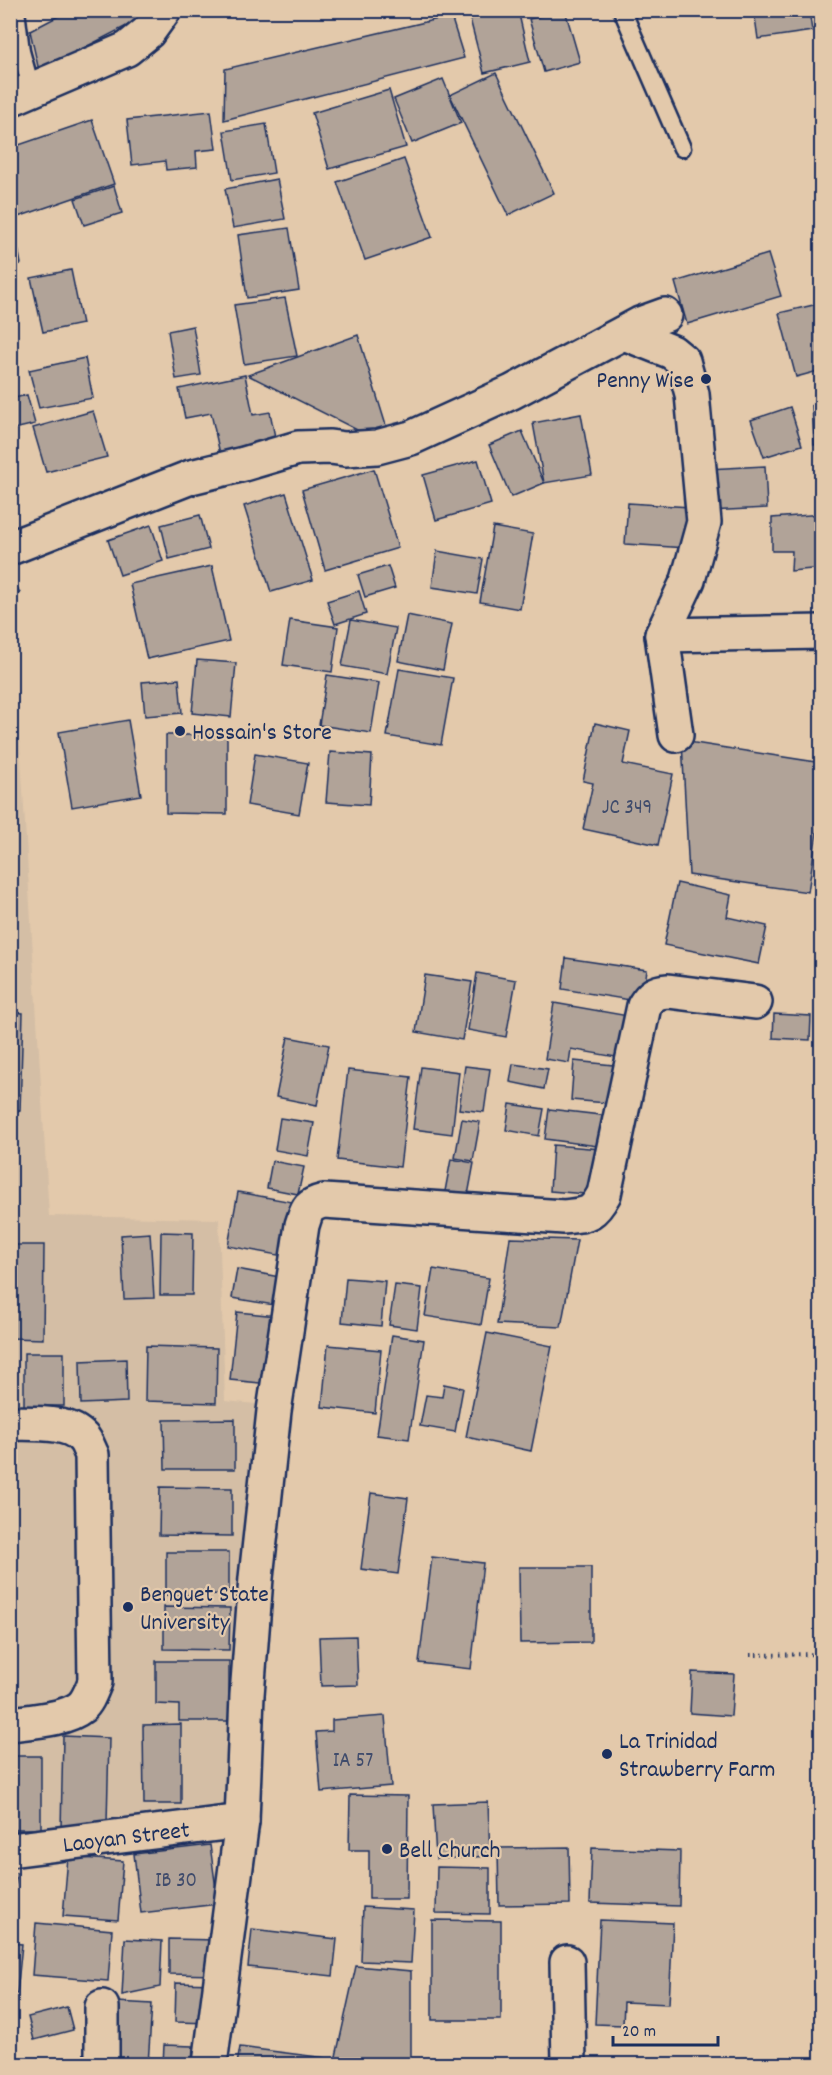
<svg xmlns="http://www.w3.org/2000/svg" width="832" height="2075" viewBox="0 0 832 2075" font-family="Dekko,sans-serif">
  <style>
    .built { fill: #d4bea5 }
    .building { fill: #b1a398; stroke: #1b2f5e; stroke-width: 1.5 }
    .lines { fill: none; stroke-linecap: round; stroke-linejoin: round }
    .lane-casing { stroke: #1b2f5e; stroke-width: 21 }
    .street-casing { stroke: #1b2f5e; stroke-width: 38 }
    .path { stroke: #1b2f5e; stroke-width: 4; stroke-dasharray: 1.5 4.5; stroke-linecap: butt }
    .lane { stroke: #e3c9ab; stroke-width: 16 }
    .street { stroke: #e3c9ab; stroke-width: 33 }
    .poi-dot { fill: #1b2f5e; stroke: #e3c9ab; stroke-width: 2 }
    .labels { text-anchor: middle; stroke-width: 4.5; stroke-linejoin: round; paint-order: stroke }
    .number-label { font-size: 21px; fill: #404c6c }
    .poi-label { font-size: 24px; fill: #1b2f5e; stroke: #e3c9ab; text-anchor: start }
    .street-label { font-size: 24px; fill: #1b2f5e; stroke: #e3c9ab }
  </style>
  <rect width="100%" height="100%" fill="#e3c9ab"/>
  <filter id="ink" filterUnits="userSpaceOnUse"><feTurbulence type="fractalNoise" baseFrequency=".0167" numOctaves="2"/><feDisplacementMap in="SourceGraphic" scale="12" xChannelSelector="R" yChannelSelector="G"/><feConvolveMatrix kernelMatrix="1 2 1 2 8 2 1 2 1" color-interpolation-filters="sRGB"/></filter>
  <g filter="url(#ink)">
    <polygon class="built" points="11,742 20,742 49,1216 219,1219 225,1401 256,1404 233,1810 11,1838"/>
    <g class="building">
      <polygon points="70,10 153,10 150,14 39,71 30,31"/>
      <polygon points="504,10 518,10 530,62 484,73 470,19"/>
      <polygon points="565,10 580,62 544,72 529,19"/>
      <polygon points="754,10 809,10 812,31 758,39"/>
      <polygon points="451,16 464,58 224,120 225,69"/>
      <polygon points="496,73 554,193 508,215 450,95"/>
      <polygon points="443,79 461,123 412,143 394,99"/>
      <polygon points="389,90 406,147 329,169 312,113"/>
      <polygon points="211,111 216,149 196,151 197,167 166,170 165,161 132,165 127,120"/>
      <polygon points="92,120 114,184 15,218 10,204 10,148"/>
      <polygon points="266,124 274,173 232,180 224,131"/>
      <polygon points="404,159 432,237 365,260 337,182"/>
      <polygon points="277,179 285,219 233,228 225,189"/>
      <polygon points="114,186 122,213 84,225 75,199"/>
      <polygon points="13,221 21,264 10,266 10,222"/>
      <polygon points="289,228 299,290 247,298 238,235"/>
      <polygon points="768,254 781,296 687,324 675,282"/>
      <polygon points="71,270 82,324 43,332 31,278"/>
      <polygon points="285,298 297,356 244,364 234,305"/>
      <polygon points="822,303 822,370 796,377 779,313"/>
      <polygon points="193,326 201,375 176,379 168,331"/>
      <polygon points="358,335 388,432 373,438 248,375"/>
      <polygon points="85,358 93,398 39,408 29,370"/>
      <polygon points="245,375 253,415 270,412 278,452 222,463 211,413 185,418 179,389"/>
      <polygon points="27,395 35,424 10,430 10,399"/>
      <polygon points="812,405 822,405 822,444 814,445"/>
      <polygon points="790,407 802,445 764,457 751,420"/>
      <polygon points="93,411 107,457 46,472 33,428"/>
      <polygon points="581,414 592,475 544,483 533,423"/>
      <polygon points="522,431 544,483 511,497 489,445"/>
      <polygon points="478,460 491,504 436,520 423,475"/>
      <polygon points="765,466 767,508 709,511 707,469"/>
      <polygon points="374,469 398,548 325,570 302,490"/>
      <polygon points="286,493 313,580 271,592 244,506"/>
      <polygon points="628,503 690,507 687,548 625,544"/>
      <polygon points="822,514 822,568 791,571 792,551 772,551 772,518"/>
      <polygon points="200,515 209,549 169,559 161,525"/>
      <polygon points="151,525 163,561 120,575 108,540"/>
      <polygon points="493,527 533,534 520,609 480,602"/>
      <polygon points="437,551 483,559 477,594 432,587"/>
      <polygon points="212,566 229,641 147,659 130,584"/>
      <polygon points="388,566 395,588 365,597 358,575"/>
      <polygon points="10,573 20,593 10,597"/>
      <polygon points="359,591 366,614 335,624 327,601"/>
      <polygon points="407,615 452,624 443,670 398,661"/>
      <polygon points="290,620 338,627 332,672 283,665"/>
      <polygon points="351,620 396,628 387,674 342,666"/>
      <polygon points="197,660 236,663 231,717 192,713"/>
      <polygon points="399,669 453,678 441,745 387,736"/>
      <polygon points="327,675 379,683 371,733 319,725"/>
      <polygon points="179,679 182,713 145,716 142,682"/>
      <polygon points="128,720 141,795 72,807 59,732"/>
      <polygon points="595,723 630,731 623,764 673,774 658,845 583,829 593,783 583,781"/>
      <polygon points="166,735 227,735 227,814 166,813"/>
      <polygon points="682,741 822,763 822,798 808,892 689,875"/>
      <polygon points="10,745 15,745 11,834 10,834"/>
      <polygon points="330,752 372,755 369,805 326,802"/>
      <polygon points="255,754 308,763 299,814 247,805"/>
      <polygon points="822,877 822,902 816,901"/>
      <polygon points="677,883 731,895 727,917 767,926 759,964 664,945"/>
      <polygon points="566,958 647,970 642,1002 562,989"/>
      <polygon points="477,973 516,980 506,1037 468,1030"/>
      <polygon points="425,975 472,982 462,1040 416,1032"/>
      <polygon points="554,1003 634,1017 627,1059 571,1049 569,1063 545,1059"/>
      <polygon points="10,1012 23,1013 20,1111 10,1110"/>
      <polygon points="774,1014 811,1016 810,1040 773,1038"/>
      <polygon points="288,1037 329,1045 317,1105 276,1097"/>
      <polygon points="574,1061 623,1066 619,1104 571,1100"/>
      <polygon points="513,1064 548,1069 544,1089 510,1082"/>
      <polygon points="465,1066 490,1069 484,1112 459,1109"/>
      <polygon points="421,1067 459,1072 452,1134 413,1129"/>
      <polygon points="348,1070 411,1077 400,1167 337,1160"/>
      <polygon points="510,1104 544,1109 539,1136 506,1130"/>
      <polygon points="549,1109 609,1116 605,1147 545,1139"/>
      <polygon points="280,1118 314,1123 308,1156 275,1150"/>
      <polygon points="462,1119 480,1122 473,1161 455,1158"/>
      <polygon points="553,1145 601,1149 598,1195 550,1191"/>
      <polygon points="451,1159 474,1163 466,1206 443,1202"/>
      <polygon points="272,1161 304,1167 298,1194 267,1188"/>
      <polygon points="238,1192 298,1203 289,1257 228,1246"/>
      <polygon points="161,1232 193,1233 192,1295 160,1295"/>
      <polygon points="150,1233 154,1298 124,1299 121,1235"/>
      <polygon points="510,1238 577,1240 561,1327 497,1324"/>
      <polygon points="10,1245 44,1245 43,1339 10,1338"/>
      <polygon points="237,1269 285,1278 280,1306 232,1298"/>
      <polygon points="433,1269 489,1278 481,1325 425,1316"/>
      <polygon points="346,1278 385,1281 381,1326 342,1322"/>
      <polygon points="395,1285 422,1288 417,1329 389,1325"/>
      <polygon points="237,1312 277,1316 270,1384 230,1380"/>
      <polygon points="487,1333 552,1346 531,1451 466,1437"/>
      <polygon points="392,1335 424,1340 409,1439 377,1435"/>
      <polygon points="328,1345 381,1350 375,1413 322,1407"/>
      <polygon points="146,1346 217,1348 216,1403 145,1401"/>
      <rect x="24" y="1353" width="40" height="53"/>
      <polygon points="126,1359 127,1402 81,1404 80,1361"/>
      <polygon points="444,1384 463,1388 455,1432 420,1426 426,1395 442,1397"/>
      <polygon points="235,1419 235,1469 165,1469 164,1420"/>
      <polygon points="160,1487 232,1488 232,1536 159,1535"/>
      <polygon points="371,1493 408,1498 398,1574 361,1569"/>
      <polygon points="166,1552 229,1552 229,1594 166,1595"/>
      <polygon points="432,1557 483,1563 471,1669 419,1663"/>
      <polygon points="519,1567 591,1567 591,1642 520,1643"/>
      <polygon points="164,1607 230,1608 229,1650 164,1649"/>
      <polygon points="356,1636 358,1685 321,1686 319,1637"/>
      <polygon points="156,1661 229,1661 229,1721 179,1721 179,1705 156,1704"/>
      <polygon points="692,1672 734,1674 731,1716 690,1713"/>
      <polygon points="385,1716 391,1786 321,1792 316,1732 332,1731 332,1720"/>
      <polygon points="181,1724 181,1804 144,1804 143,1725"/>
      <polygon points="63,1736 109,1738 107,1823 88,1822 88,1830 61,1829"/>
      <rect x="10" y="1756" width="31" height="73"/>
      <polygon points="350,1795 408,1796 407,1899 369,1899 369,1850 349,1850"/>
      <polygon points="488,1802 490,1856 436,1859 433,1804"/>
      <polygon points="210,1845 218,1904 141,1913 134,1854"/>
      <polygon points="569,1847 570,1904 499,1905 498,1848"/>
      <polygon points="592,1848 680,1851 679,1906 590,1903"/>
      <polygon points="68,1857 123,1861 118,1920 63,1916"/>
      <polygon points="437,1867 490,1868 490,1914 436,1913"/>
      <polygon points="10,1872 17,1873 10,1924"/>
      <polygon points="363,1907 414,1910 411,1963 361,1961"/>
      <polygon points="432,1920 501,1921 501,2020 432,2020"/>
      <polygon points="600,1920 673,1923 669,2004 624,2002 623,2025 595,2024"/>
      <polygon points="36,1923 112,1930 108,1981 32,1975"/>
      <polygon points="252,1929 337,1939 333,1976 248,1967"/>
      <polygon points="125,1939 162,1941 160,1987 122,1995"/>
      <polygon points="169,1939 217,1940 216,1975 169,1974"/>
      <polygon points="10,1943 22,1944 17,1994 10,1993"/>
      <polygon points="356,1966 411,1971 411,2059 335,2061"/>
      <polygon points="176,1983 215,1984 213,2023 175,2022"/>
      <polygon points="117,2002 152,2004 148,2064 114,2064"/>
      <polygon points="67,2007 73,2030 34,2040 28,2017"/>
      <polygon points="164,2045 193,2046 192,2064 163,2064"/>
      <polygon points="240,2047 325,2058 324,2064 237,2064"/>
    </g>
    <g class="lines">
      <defs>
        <g id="lane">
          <polyline points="16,10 21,51 32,91"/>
          <polyline points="622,10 682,148"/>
        </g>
        <g id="street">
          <polyline points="10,99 127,49 148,32 164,10"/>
          <polyline points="624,333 672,352 683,361 692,394 704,522 688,580 662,635 676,735"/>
          <polyline points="10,548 191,477 244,464 298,448 330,447 345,449 377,447 411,438 512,392 640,324 665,315"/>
          <polyline points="662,635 822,632"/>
          <path d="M10,1423C32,1424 68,1420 83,1438C87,1442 89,1449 92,1455L95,1682C91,1691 88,1701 81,1707C65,1720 30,1721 10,1724"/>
          <polyline points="10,1850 242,1821"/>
          <polyline points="567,1962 569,2064"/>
          <polyline points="102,2064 102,2007"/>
          <path d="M210,2064L242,1821L247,1695L256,1578L274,1411L302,1225C307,1210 307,1205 324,1201L564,1217C587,1214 592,1216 604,1194L644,1006C651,995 655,992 668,991L755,1002"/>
        </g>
      </defs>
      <use href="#lane" class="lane-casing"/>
      <use href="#street" class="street-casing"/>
      <polyline class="path" points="750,1655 822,1654"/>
      <use href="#lane" class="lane"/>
      <use href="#street" class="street"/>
    </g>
  </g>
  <g class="poi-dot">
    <circle cx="706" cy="379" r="6"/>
    <circle cx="180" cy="731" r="6"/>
    <circle cx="128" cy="1607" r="6"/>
    <circle cx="607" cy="1754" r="6"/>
    <circle cx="387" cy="1849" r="6"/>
  </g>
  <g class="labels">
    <g class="number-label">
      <text x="627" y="813">JC 349</text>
      <text x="353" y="1766">IA 57</text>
      <text x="176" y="1886">IB 30</text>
    </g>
    <g class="poi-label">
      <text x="694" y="387" text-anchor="end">Penny Wise</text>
      <text x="192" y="739">Hossain's Store</text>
      <text x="140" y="1601">Benguet State<tspan x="140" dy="28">University</tspan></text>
      <text x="619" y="1748">La Trinidad<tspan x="619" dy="28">Strawberry Farm</tspan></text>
      <text x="399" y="1857">Bell Church</text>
    </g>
    <g class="street-label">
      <text transform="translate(126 1836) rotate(-7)" y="8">Laoyan Street</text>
    </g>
  </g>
  <rect width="832" height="2075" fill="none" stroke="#e3c9ab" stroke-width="36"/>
  <rect x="18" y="18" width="796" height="2039" fill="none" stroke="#1b2f5e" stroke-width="2" filter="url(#ink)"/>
  <path d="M613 2036v9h105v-9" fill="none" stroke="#1b2f5e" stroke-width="3"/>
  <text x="622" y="2036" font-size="18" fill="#1b2f5e" stroke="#e3c9ab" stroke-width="4.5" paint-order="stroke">20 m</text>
</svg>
